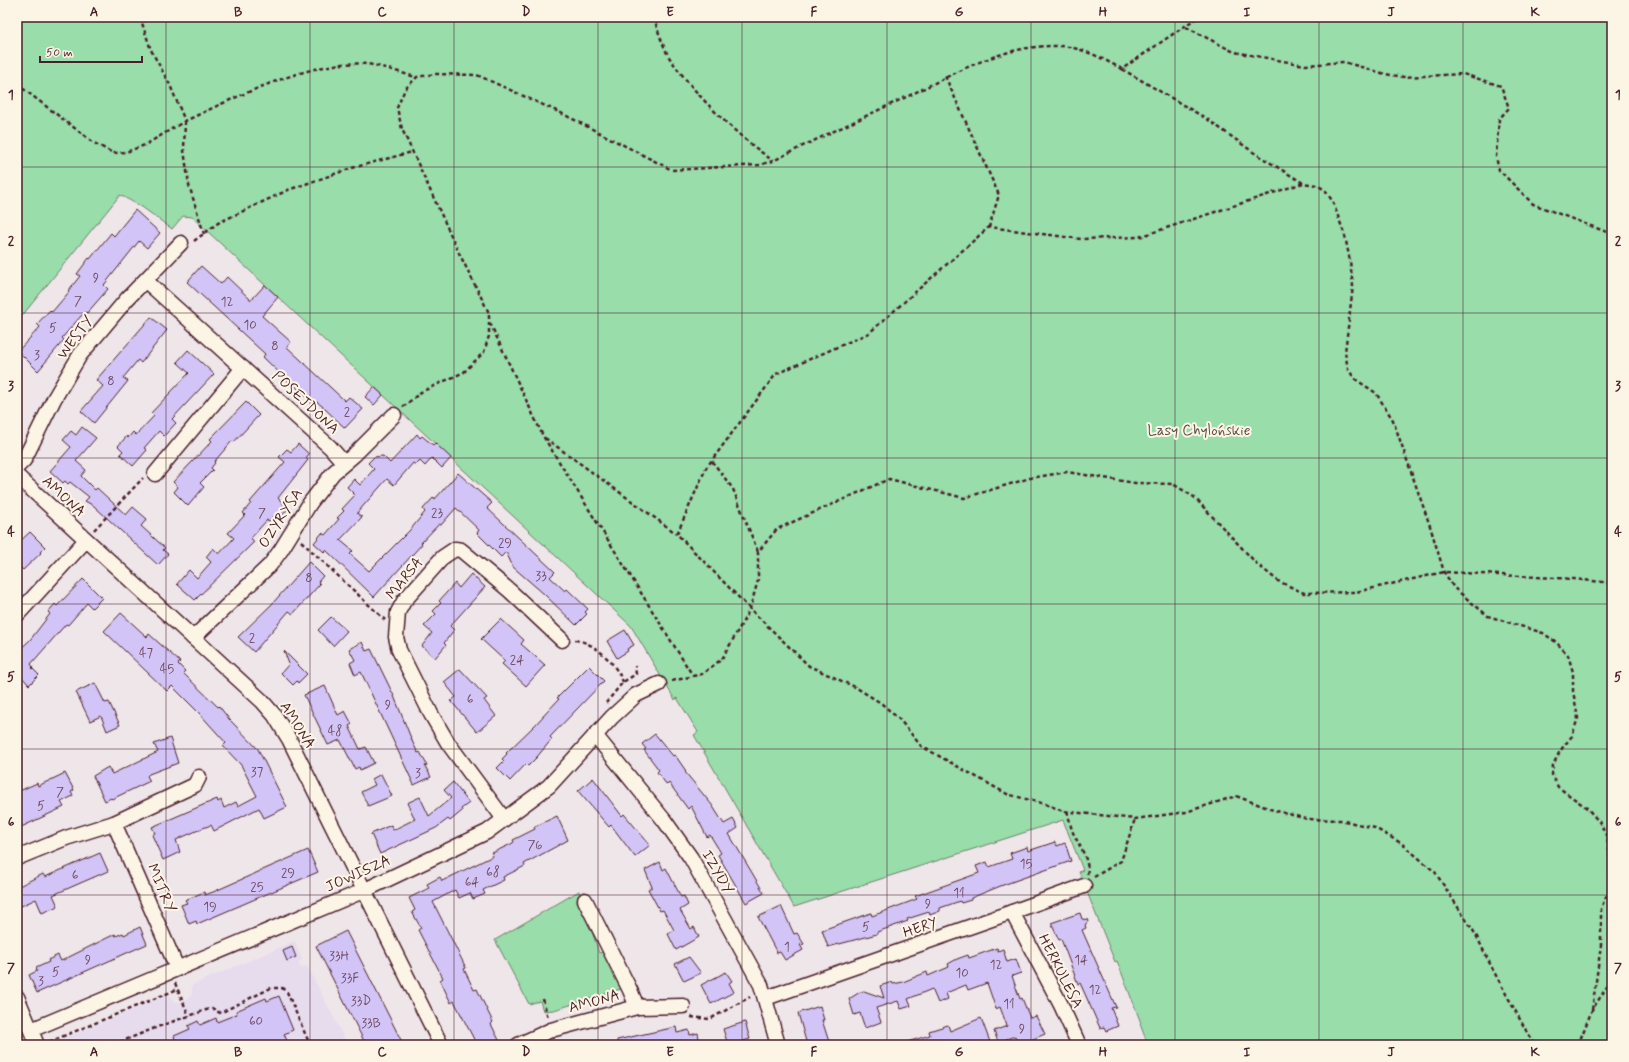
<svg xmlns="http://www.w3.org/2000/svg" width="1629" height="1062" viewBox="0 0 1629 1062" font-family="Mynerve,sans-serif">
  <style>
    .built { fill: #e6dcee }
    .green { fill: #98ddaa; stroke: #717e6a }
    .building { fill: #d2c4f6; stroke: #4a1f2b }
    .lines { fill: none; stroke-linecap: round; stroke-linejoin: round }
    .minor-casing { stroke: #4a1f2b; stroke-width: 17 }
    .path { stroke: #4a1f2b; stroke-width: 2.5; stroke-dasharray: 4 3; stroke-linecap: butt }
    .minor { stroke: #fcf5e5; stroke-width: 14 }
    .grid { fill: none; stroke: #4a1f2b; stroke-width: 1; stroke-opacity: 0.55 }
    .labels { text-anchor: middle; stroke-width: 4; stroke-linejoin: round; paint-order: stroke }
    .number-label { font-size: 13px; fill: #6c485e }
    .street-label { font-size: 15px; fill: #4a1f2b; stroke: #fcf5e5 }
    .park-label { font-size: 15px; fill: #5e4e4b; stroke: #fcf5e5 }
    .neatline { fill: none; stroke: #4a1f2b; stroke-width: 1.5 }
    .grid-label { font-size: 13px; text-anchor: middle; font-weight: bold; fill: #4a1f2b }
  </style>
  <rect width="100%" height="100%" fill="#efe6ea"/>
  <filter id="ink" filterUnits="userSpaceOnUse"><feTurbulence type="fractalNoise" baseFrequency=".025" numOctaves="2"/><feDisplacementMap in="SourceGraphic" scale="8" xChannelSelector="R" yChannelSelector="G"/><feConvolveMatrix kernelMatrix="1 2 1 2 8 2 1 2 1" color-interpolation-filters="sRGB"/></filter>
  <g filter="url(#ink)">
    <polygon class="built" points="295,941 302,960 298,962 301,968 307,966 348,1045 48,1045 168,995 174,1002 184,1002 192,995 192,985"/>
    <g class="green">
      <polygon points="17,17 1612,17 1612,1045 1148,1045 1140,1024 1141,1023 1117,961 1115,962 1079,872 1083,870 1063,820 794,907 694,735 698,732 677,698 675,700 631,626 192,217 183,216 172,229 142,207 120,195 17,322"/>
      <polygon points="579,891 599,953 605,951 624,988 554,1010 543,1011 540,1001 529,1004 495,940"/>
    </g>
    <g class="building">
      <polygon points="135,210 160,233 147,248 139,241 104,285 108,289 87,313 86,312 81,316 62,338 64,340 38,371 18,351 40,327 37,324 50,310 52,312 69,292 68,291 80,276 77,274 89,258 90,259 111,233 114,236"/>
      <polygon points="201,266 221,284 227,277 251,300 265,285 278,297 262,316 291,342 287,347 345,401 349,397 363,409 345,428 322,406 317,402 315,405 295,386 294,387 263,357 265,354 187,282"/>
      <polygon points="151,317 167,330 141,363 138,360 123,378 128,381 94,423 81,411 103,386 96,380"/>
      <polygon points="188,350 214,374 172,419 176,423 164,436 159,431 144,448 147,450 133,466 120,454 123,451 118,446 127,436 128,438 133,432 136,435 154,416 151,413 189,373 177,362"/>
      <polygon points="374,387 383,395 374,405 365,397"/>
      <polygon points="246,402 259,415 234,442 232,441 214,462 215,463 211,468 213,470 200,483 204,487 188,506 174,492 178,487 173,482 212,441 210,439"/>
      <polygon points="82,427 96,438 76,461 86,470 81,476 95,490 97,488 126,515 133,507 147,519 141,526 165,548 163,550 168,554 158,565 94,506 85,501 89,497 70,482 68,484 65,481 63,483 50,471 71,447 63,440 71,431 76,435"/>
      <polygon points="417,434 420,438 422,436 433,445 435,443 451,458 442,468 432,458 425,466 420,461 416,465 413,463 394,485 387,479 357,513 362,517 340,540 353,551 350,554 369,571 410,530 425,512 423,509 434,497 435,499 458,473 492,503 487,508 555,572 550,577 565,591 567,589 588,609 585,612 587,614 576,625 544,594 513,567 506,552 501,557 477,533 479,530 456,508 441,525 439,524 421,543 422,544 374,597 326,550 324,552 314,543 322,533 325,535 339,519 337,518 344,511 342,509 355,495 347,487 354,479 360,485 374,469 368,463 374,457 383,456 390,463"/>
      <polygon points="298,444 309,454 306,458 308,460 278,498 288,509 278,520 274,516 269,521 267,520 251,538 254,542 195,600 177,584 189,570 197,578 211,562 206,557 213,548 219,554 234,538 228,533 245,515 243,513 251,503 250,502 285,462 279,457 287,449 291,452"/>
      <polygon points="30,532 45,547 40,552 41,553 23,570 17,564 17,544"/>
      <polygon points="309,562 323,576 318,582 320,584 293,614 289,611 254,652 238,637 272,604"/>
      <polygon points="471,574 485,587 450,626 454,630 444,643 446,645 435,658 422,646 432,633 424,626 436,614 433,611 441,603 439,601 455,583 459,588"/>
      <polygon points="83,579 102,598 92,608 87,603 68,625 66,624 31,664 33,667 32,668 39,675 29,685 22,677 17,682 17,652 30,640 50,614 48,612 55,604 57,606"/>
      <polygon points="121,613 147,637 149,634 180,662 178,664 185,671 183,673 218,707 219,706 229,719 258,749 287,807 264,818 259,808 214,831 211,825 203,828 176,840 180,852 163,860 152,835 155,833 152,827 217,799 218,802 221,800 224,808 236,802 238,806 257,796 241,765 223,746 226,743 199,713 172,686 167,691 104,631"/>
      <polygon points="331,617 347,631 333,646 318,630"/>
      <polygon points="501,619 524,640 521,644 545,665 526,686 502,664 505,661 481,639"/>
      <polygon points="625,630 634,645 627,649 628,651 617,658 607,641"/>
      <polygon points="362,642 366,651 371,649 394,696 413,743 418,753 420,752 427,765 425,766 431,777 414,785 361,672 355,675 350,663 355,660 349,649"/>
      <polygon points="284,651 307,674 298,683 297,681 293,685 281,673 289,664"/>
      <polygon points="589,666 604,681 550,737 552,739 536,758 528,766 526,764 510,781 497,768 504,761 502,759 507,754 506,753 535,725 559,699 557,698"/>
      <polygon points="460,669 487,698 484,700 496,716 477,732 451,701 456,697 444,682"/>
      <polygon points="95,683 105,703 109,702 120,725 107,731 101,716 90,721 76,692"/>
      <polygon points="325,686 338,715 345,711 352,724 349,726 360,749 366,747 374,763 360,770 359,767 355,769 340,740 328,745 304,695"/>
      <polygon points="655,734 673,756 675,755 686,771 685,772 712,805 724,824 733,819 738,828 729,834 764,893 746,903 718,855 721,853 710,835 707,837 691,806 688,809 669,783 667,785 657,772 659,770 644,750 646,749 642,744"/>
      <polygon points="170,738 178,763 149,774 147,776 150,781 112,799 111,798 105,801 93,776 108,767 112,774 158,752 154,744"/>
      <polygon points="65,773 74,790 71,792 73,796 61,802 64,807 17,829 17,792 37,783 38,786"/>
      <polygon points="381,774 392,796 368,806 361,792 375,785 372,779"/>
      <polygon points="593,778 622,816 624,814 650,845 635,857 611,825 609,827 578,791"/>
      <polygon points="453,782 469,803 461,809 462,811 450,821 448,819 436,828 380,854 371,834 391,825 393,830 415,819 407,803 420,797 429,816 451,798 444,790"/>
      <polygon points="557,816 568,840 524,864 525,866 503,877 504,880 483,890 485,894 473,899 470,893 459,898 455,890 433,902 466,968 464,969 474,990 477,989 488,1012 493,1022 491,1024 499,1040 489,1045 477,1045 454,1001 451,1003 440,980 443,978 418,930 421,928 412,912 415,910 409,898 429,888 427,884 440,877 442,881 493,856 492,853 511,844 514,842 513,840 535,829 534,827"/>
      <polygon points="1055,842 1057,846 1065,843 1071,861 1003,885 971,898 971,900 961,903 960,901 940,908 940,911 930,915 929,912 907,919 908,921 877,932 877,934 828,947 822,930 871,913 872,916 917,899 915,896 979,873 976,866 987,862 989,867 1012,859 1010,853 1027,847 1028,851"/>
      <polygon points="308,850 318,872 197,924 196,921 189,924 181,905 187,903 185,900 204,892 205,895 213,892"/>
      <polygon points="100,853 108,871 53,895 58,906 42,913 36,899 17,908 17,887 43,874 45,877"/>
      <polygon points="660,862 663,870 666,868 681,897 684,896 688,905 680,910 691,929 694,927 699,937 676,950 668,934 674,930 663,910 660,911 648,889 652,887 645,870"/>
      <polygon points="781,906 794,934 797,933 804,944 800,945 803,950 785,960 780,952 777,953 758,917"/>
      <polygon points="1080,913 1082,919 1089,920 1085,925 1086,928 1082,930 1116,1007 1111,1008 1118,1026 1106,1031 1104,1027 1100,1028 1085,994 1080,983 1078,984 1061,939 1059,940 1051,923"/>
      <polygon points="140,927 147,944 37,993 29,975 37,971 36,968 49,962 48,960 58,955 61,961 115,934 116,936 123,933 124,935"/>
      <polygon points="346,931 402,1042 395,1045 366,1045 316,946"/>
      <polygon points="292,947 296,957 287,961 283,951"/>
      <polygon points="997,948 998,951 1003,949 1007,962 1016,959 1021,973 1012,976 1020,999 1022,998 1030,1018 1036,1016 1045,1034 1019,1045 1015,1036 998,1042 994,1031 1007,1026 1000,1007 996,1009 987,983 968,990 966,985 946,993 948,999 938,1003 932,989 908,999 911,1006 901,1009 898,1001 876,1008 881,1022 865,1028 860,1013 854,1015 849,999 860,992 864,991 884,998 880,986 892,982 893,984 903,982 927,972 928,976 949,967 948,964 957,959 968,955 969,958"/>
      <polygon points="689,957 701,973 684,981 675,964"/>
      <polygon points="726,972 732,981 729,983 734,992 711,1004 701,985"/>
      <polygon points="279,996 293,1030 284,1034 289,1045 177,1045 174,1036 190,1029 188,1026 198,1021 200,1025 216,1018 217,1022 237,1014 236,1011 266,998 267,1001"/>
      <polygon points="820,1006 824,1020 822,1020 830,1045 807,1045 798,1013"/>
      <polygon points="981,1018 990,1042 984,1045 907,1045 907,1042 930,1035 929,1031 948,1025 950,1031"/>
      <polygon points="745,1022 750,1039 743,1041 744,1045 728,1045 723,1029"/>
      <polygon points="676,1027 677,1033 689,1030 690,1035 698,1033 700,1045 617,1045 617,1040"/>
    </g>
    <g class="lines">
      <defs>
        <g id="minor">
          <polyline points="146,281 330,447 344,463"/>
          <polyline points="17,467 24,460 54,399 80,355 127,299 181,243"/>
          <polyline points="155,474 243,368"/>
          <polyline points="17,476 262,701 275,716 289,739 441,1045"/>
          <polyline points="17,615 86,540"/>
          <polyline points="193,638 270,565 281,550 310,503 333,473 354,455 394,415"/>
          <polyline points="595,735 664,820 691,858 761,985 778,1045"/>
          <polyline points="504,819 448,743 431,714 399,650 396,637 398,612 404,601 443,557 455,549 461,550 510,591 562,640"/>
          <polyline points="114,823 177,968"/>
          <polyline points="17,858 66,838 114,823 195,785 199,777"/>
          <polyline points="585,900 630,990 637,1007"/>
          <polyline points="1012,912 1061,1005 1079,1045"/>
          <polyline points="17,997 37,1045"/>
          <polyline points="766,998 1012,912 1084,886"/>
          <polyline points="31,1030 363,891 487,832 549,786 612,717 636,695 659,684"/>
          <polyline points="518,1045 551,1030 637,1007 683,1006"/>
        </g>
      </defs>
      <use href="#minor" class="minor-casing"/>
      <g class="path">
        <path d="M140,17L151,50L170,85L185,121C232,99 314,58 366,64C383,66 400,73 416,77"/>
        <path d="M654,17C657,29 663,46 669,57C695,95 735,134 772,160"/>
        <polyline points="1186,27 1234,52 1305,65 1344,62 1385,74 1404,77 1463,74 1501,86 1509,108 1499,119 1496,157 1499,170 1533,204 1612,234"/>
        <polyline points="1122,69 1207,119 1253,152 1303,183 1317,185 1325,190 1333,202 1345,236 1350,261 1353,286 1345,352 1348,369 1355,379 1376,393 1393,420 1430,526 1444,572 1454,588 1488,616 1543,633 1556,642 1568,655 1573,672 1573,691 1578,718 1572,736 1560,751 1553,765 1552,775 1558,787 1587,808 1600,823 1607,837 1610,860 1609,890 1601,908 1601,945 1592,1010"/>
        <polyline points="945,76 999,195 989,227"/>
        <polyline points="17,84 94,143 113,153 126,152 145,145 185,121"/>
        <polyline points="185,121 184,150 189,185 204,234"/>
        <polyline points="1303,183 1139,237 1081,239 989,227 869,333 776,374 706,468 677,534 750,609 809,666 855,687 881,703 900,720 921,746 1007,794 1045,804 1063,811 1135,819 1186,812 1236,796 1273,810 1307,819 1340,820 1375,828 1401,843 1435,872 1476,935 1493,970 1534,1045"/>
        <polyline points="194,241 218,223 288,190 352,168 412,152"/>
        <polyline points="490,323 543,436 693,676"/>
        <path d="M403,407L421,392L464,372L484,352L489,336V313L459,253L402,129L397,108L405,89L417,77L435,74L477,75L561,113L672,170L759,165L773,161C816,139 860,119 904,98C955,74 1001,44 1060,46C1082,47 1103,59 1122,69L1198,17"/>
        <polyline points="545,438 677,534"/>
        <polyline points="712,461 733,489 758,552"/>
        <polyline points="94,530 143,478"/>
        <polyline points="301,541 385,620"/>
        <path d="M575,640C595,642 616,664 623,682"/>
        <polyline points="672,681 702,674 722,659 750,609 758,580 758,552 777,529 889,479 964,498 1030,478 1067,472 1135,483 1173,484 1194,497 1257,564 1278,581 1304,593 1356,592 1444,572 1574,579 1612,583"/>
        <polyline points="606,703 623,682 636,674 635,666"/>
        <path d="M1067,811C1069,817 1070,824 1072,830C1077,843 1091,860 1087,875"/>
        <polyline points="1094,877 1121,861 1135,819"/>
        <polyline points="175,983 189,1016"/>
        <polyline points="543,999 548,1018"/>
        <polyline points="691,1017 710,1019 750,997"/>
        <polyline points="49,1042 178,989"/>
        <polyline points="113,1045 160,1026 212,1008 220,1013 271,988 282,988 287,992 310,1045"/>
        <polyline points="1578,1045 1592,1010 1612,979"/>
      </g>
      <use href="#minor" class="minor"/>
    </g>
  </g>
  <path class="grid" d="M166,17V1045M310,17V1045M454,17V1045M598,17V1045M742,17V1045M887,17V1045M1031,17V1045M1175,17V1045M1319,17V1045M1463,17V1045M17,167H1612M17,313H1612M17,458H1612M17,604H1612M17,749H1612M17,895H1612"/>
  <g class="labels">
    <g class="number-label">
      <text x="96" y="282">9</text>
      <text x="78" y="305">7</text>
      <text x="227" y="306">12</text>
      <text x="250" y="329">10</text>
      <text x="53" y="332">5</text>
      <text x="275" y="350">8</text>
      <text x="37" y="359">3</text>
      <text x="111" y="385">8</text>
      <text x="347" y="416">2</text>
      <text x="262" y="517">7</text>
      <text x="437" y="517">23</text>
      <text x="505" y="547">29</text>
      <text x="541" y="580">33</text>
      <text x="309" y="582">8</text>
      <text x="252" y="642">2</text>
      <text x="146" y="657">47</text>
      <text x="517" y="664">24</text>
      <text x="167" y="673">45</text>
      <text x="470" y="703">6</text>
      <text x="388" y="709">9</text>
      <text x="335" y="735">48</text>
      <text x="257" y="776">37</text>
      <text x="418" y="777">3</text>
      <text x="60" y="796">7</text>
      <text x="41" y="810">5</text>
      <text x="535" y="849">76</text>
      <text x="1026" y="868">15</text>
      <text x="493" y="876">68</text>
      <text x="288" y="877">29</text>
      <text x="75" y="879">6</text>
      <text x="472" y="886">64</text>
      <text x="257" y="891">25</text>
      <text x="959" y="897">11</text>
      <text x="928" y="908">9</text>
      <text x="210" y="911">19</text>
      <text x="866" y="931">5</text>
      <text x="787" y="951">1</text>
      <text x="339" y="960">33H</text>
      <text x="88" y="964">9</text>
      <text x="1081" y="964">14</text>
      <text x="996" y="969">12</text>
      <text x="56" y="976">5</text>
      <text x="962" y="977">10</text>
      <text x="350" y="982">33F</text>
      <text x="41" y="985">3</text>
      <text x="1095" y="994">12</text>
      <text x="361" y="1005">33D</text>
      <text x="1009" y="1008">11</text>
      <text x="256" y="1025">60</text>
      <text x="371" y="1027">33B</text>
      <text x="1022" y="1033">9</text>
    </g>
    <g class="street-label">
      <text transform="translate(75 337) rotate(-53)" y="5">WESTY</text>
      <text transform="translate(306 402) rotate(43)" y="5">POSEJDONA</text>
      <text transform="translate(64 496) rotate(43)" y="5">AMONA</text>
      <text transform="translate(280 518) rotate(-57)" y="5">OZYRYSA</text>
      <text transform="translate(404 578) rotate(-51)" y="5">MARSA</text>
      <text transform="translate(298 725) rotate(58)" y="5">AMONA</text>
      <text transform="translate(718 872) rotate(60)" y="5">IZYDY</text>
      <text transform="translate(358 873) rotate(-24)" y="5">JOWISZA</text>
      <text transform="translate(162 888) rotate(67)" y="5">MITRY</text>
      <text transform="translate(920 927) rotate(-19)" y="5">HERY</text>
      <text transform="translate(1061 971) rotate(63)" y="5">HERKULESA</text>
      <text transform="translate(594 1001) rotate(-15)" y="5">AMONA</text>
    </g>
    <g class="park-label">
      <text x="1199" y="435">Lasy Chylońskie</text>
    </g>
  </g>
  <rect width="1629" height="1062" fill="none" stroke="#fcf5e5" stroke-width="44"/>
  <path d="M40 56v6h102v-6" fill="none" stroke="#4a1f2b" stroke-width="2"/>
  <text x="46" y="56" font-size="12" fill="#4a1f2b" stroke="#fcf5e5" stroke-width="3" paint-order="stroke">50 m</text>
  <rect x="22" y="22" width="1585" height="1018" class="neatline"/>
  <g class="grid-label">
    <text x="94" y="16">A</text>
    <text x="238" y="16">B</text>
    <text x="382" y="16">C</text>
    <text x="526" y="16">D</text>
    <text x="670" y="16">E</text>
    <text x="814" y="16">F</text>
    <text x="959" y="16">G</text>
    <text x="1103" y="16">H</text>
    <text x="1247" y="16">I</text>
    <text x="1391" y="16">J</text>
    <text x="1535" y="16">K</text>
    <text x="11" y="99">1</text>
    <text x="1618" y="99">1</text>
    <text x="11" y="245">2</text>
    <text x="1618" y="245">2</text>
    <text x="11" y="390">3</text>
    <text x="1618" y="390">3</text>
    <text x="11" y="536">4</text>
    <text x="1618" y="536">4</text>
    <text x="11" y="681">5</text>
    <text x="1618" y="681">5</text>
    <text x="11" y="826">6</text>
    <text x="1618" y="826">6</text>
    <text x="11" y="972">7</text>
    <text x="1618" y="972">7</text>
    <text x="94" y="1056">A</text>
    <text x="238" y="1056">B</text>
    <text x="382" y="1056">C</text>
    <text x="526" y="1056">D</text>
    <text x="670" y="1056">E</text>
    <text x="814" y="1056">F</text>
    <text x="959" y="1056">G</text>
    <text x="1103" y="1056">H</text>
    <text x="1247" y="1056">I</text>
    <text x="1391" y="1056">J</text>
    <text x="1535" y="1056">K</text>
  </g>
</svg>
